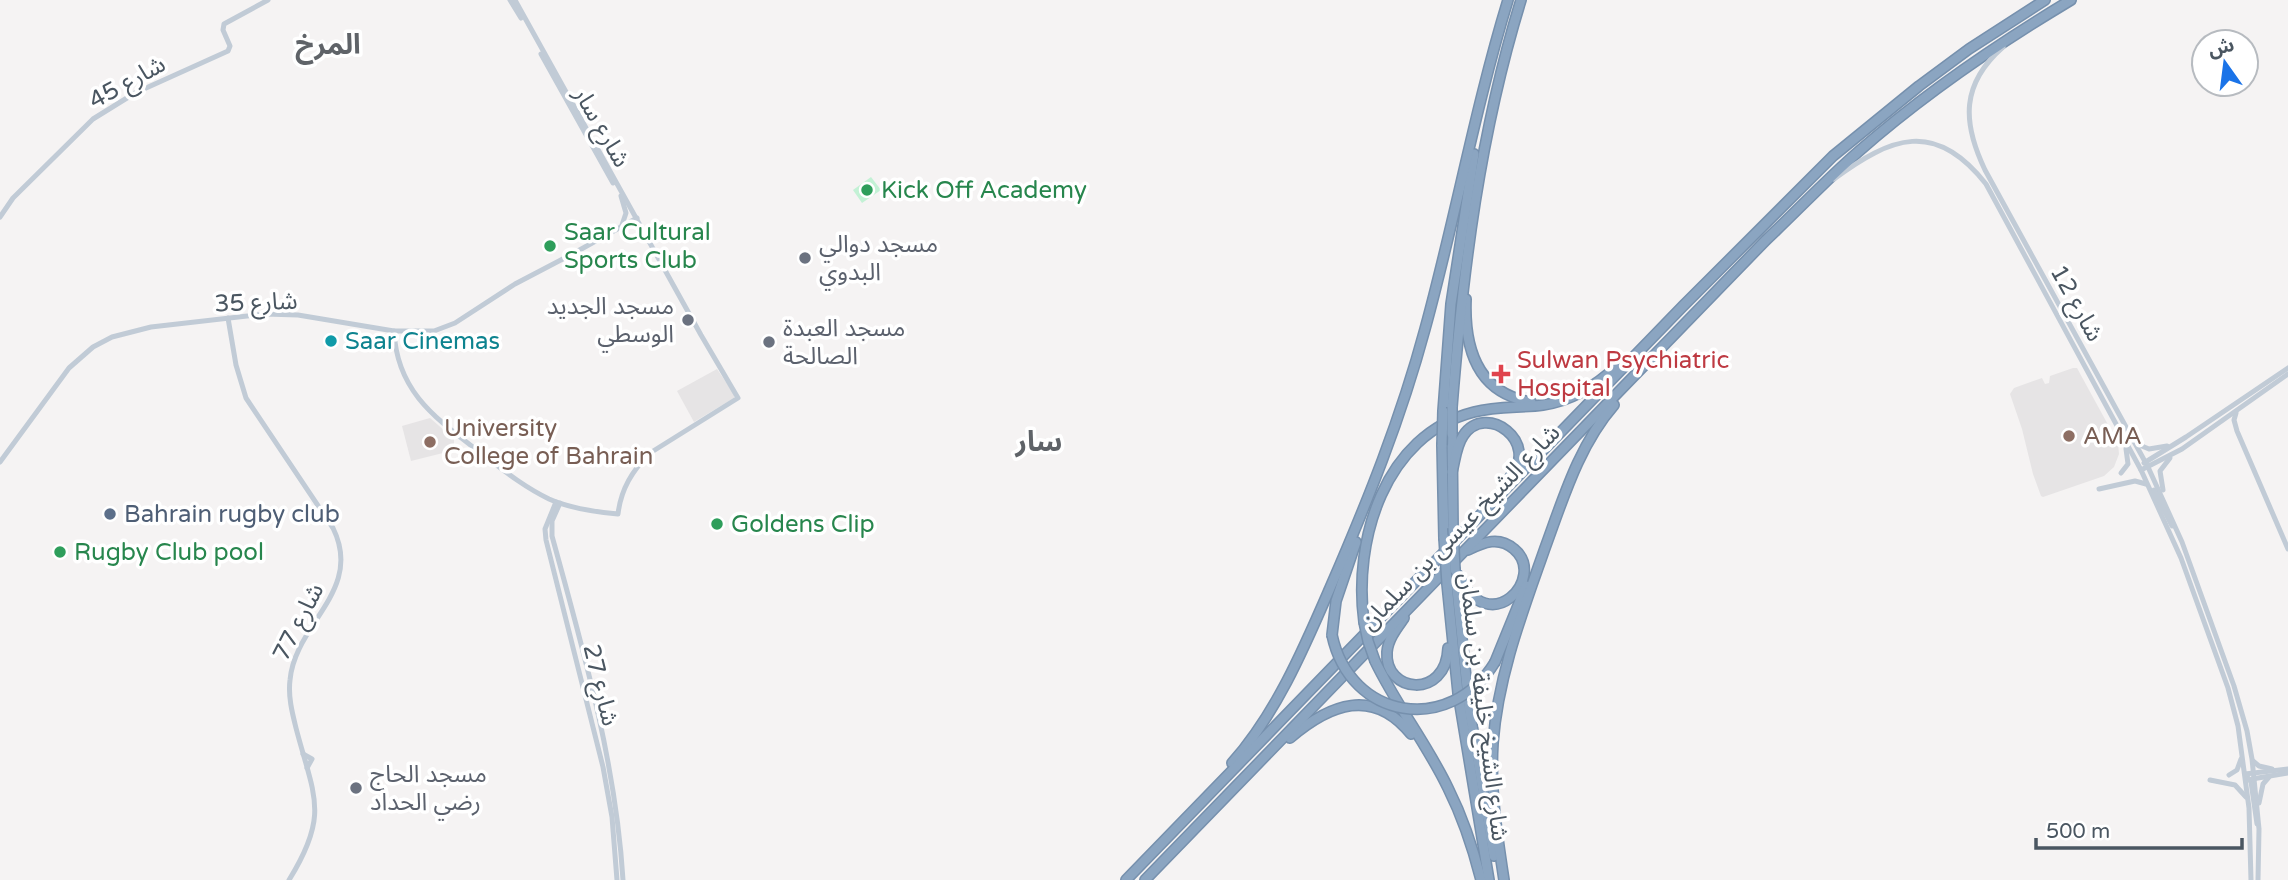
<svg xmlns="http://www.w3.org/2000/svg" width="2288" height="880" viewBox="0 0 2288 880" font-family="'Varela Round','Noto Sans Arabic',sans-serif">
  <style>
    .education { fill: #e6e4e5 }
    .green { fill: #c3f1d5 }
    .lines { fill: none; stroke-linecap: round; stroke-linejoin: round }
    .highway-casing { stroke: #7690ad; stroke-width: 12 }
    .secondary { stroke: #c1cbd6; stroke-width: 5 }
    .highway { stroke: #8ba5c1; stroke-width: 9 }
    .highway-bridge-casing { stroke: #7690ad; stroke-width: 12; stroke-linecap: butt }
    .highway-bridge { stroke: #8ba5c1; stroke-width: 9 }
    .leisure-dot { fill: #2e9e5b; stroke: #fff; stroke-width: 2.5 }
    .worship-dot { fill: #6b7280; stroke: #fff; stroke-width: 2.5 }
    .culture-dot { fill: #0f9aa8; stroke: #fff; stroke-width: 2.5 }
    .health-dot { fill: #e0444e; stroke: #fff; stroke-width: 2.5 }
    .education-dot { fill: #8d6e63; stroke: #fff; stroke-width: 2.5 }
    .service-dot { fill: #5c6f8a; stroke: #fff; stroke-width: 2.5 }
    .labels { text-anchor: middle; stroke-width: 7; stroke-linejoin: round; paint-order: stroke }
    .street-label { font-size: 24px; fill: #4a5661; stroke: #fff }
    .leisure-label { font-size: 24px; fill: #27864d; stroke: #fff; text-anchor: start }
    .worship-label { font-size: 24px; fill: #5b616d; stroke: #fff; text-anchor: start }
    .culture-label { font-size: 24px; fill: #0d838f; stroke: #fff; text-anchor: start }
    .health-label { font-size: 24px; fill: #be3a42; stroke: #fff; text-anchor: start }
    .education-label { font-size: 24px; fill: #785e54; stroke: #fff; text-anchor: start }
    .service-label { font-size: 24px; fill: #4e5e75; stroke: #fff; text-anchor: start }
    .quarter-label { font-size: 28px; font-weight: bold; fill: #5f6368; stroke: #fff }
  </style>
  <rect width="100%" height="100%" fill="#f5f3f3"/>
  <g class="education">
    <polygon points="2073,368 2077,368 2118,443 2119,454 2114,467 2104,476 2043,497 2041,496 2033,474 2022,429 2010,394 2014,388 2042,378 2045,384 2049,383 2050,376"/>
    <polygon points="717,369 734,394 734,398 694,422 677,391"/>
    <polygon points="430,418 454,439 454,445 443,453 411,461 402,426"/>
  </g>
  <polygon class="green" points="871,177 881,190 862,203 853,190"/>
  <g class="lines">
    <defs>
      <g id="highway">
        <path d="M1466,299C1464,348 1477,393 1531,402"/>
        <path d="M1452,407C1463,269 1480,133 1521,0"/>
        <polyline points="1443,411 1451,304 1474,154"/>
        <polyline points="1452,434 1453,528"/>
        <polyline points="1442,445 1444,538"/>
        <path d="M1452,472C1455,461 1456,446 1463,436C1486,401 1541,443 1510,477"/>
        <polyline points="1455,570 1469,707 1494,856"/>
        <path d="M1458,575C1489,642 1548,577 1514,549C1499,536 1484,542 1468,550"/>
        <polyline points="1447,584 1458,693 1489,880"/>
        <path d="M1404,618C1397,628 1388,639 1387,652C1384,693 1446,700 1448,648"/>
        <path d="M1364,622C1353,541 1384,435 1474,412C1497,406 1520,408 1543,405C1572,401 1597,385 1618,365"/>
        <polyline points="1332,635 1336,601 1356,542"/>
        <path d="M1375,661C1396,705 1427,744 1448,788C1463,818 1473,848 1481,880"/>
        <polyline points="1495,662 1526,586"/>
        <path d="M1290,738C1330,704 1373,687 1411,734"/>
        <path d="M1232,763C1276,714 1304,648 1330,588C1367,503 1401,418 1425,329C1455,220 1475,108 1508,0"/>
        <polyline points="1126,880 1683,306 1833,156 1919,86 1969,49 2045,0"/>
        <path d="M1145,880L1766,240C1797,211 1826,180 1858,152C1924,94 1996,45 2071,0"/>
        <path d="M1504,880C1497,834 1490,789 1493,743C1498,675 1523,611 1545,548C1563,499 1579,445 1614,405"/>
      </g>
    </defs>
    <use href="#highway" class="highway-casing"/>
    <g class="secondary">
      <polyline points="510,0 521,18"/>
      <path d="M2003,47C1961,84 1962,122 1985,170L2148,467L2182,542L2234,686L2247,731L2252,759L2259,829L2258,880"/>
      <polyline points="541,54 613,183"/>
      <path d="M1834,179C1891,137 1935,119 1986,184L2141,470L2181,558L2228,688L2238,726L2249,808L2251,880"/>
      <polyline points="621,196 626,213 622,225"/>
      <polyline points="0,217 13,198 93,119 135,93 228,51 230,46 223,30 224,24 268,0"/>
      <polyline points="576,252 637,218"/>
      <path d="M228,318L236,365L246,398L333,528C364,591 295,623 290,680C288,696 292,712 296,728C314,797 330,814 289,880"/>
      <path d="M394,331C397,393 437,419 482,454C503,470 524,487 549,499C569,508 596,512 618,514C621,489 632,471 650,453L738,398L701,335L515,0"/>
      <polyline points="2236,413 2234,420 2237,431 2288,549"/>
      <polyline points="2137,444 2149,449 2167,446"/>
      <polyline points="0,462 69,368 93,347 112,337 151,327 265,314 298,315 394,331 434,331 455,323 515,284 578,251"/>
      <polyline points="2144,463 2186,437 2288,368"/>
      <polyline points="2141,470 2182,449 2288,374"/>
      <polyline points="2121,473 2128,464 2126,449"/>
      <polyline points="2099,489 2135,481 2146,484"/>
      <polyline points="2154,490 2172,526"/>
      <polyline points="2163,490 2160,471 2170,458"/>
      <polyline points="556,502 545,529 546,540 603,767 612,817 617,880"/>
      <path d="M560,503L552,521V536C583,649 616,763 623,880"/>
      <polyline points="303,754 312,759 307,768"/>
      <polyline points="2253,761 2259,766 2272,769"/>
      <polyline points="2245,774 2251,782 2257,824"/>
      <polyline points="2245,774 2288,769"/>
      <polyline points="2229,775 2237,770 2241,759"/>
      <polyline points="2252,779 2288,773"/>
      <polyline points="2210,780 2235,785 2246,797"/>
      <polyline points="2259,803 2263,784 2269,777"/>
    </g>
    <use href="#highway" class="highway"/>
    <defs>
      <g id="highway-bridge">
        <polyline points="1452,434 1452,407"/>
        <polyline points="1442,445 1443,411"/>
        <polyline points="1453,528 1455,570"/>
        <polyline points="1444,538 1447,584"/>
        <polyline points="1364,622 1368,641 1375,661"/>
        <path d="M1332,635C1350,720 1450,736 1495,662"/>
      </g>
    </defs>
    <use href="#highway-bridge" class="highway-bridge-casing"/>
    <use href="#highway-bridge" class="highway-bridge"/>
  </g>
  <g class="leisure-dot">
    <circle cx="867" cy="190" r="7"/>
    <circle cx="550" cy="246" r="7"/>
    <circle cx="717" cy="524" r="7"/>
    <circle cx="60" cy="552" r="7"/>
  </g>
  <g class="worship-dot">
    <circle cx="805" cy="258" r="7"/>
    <circle cx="688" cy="320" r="7"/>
    <circle cx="769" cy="342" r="7"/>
    <circle cx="356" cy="788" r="7"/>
  </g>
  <circle class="culture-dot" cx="331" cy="341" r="7"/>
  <path class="health-dot" d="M1497.5 363.5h7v7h7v7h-7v7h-7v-7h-7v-7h7z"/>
  <g class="education-dot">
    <circle cx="2069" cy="436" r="7"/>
    <circle cx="430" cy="442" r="7"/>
  </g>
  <circle class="service-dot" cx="110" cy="514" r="7"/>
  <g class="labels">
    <g class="street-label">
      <text transform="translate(127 82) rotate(-29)" y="8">شارع 45</text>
      <text transform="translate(602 127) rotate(60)" y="8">شارع سار</text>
      <text transform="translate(256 302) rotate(-2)" y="8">شارع 35</text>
      <text transform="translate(2077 303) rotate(61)" y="8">شارع 12</text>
      <text transform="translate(1460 527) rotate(-46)" y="8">شارع الشيخ عيسى بن سلمان</text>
      <text transform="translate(298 622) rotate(-63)" y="8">شارع 77</text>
      <text transform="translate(601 685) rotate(76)" y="8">شارع 27</text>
      <text transform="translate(1484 707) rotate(83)" y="8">شارع الشيخ خليفة بن سلمان</text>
    </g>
    <g class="leisure-label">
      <text x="881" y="198">Kick Off Academy</text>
      <text x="564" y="240">Saar Cultural<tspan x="564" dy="28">Sports Club</tspan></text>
      <text x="731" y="532">Goldens Clip</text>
      <text x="74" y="560">Rugby Club pool</text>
    </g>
    <g class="worship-label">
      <text x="819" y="252">مسجد دوالي<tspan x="819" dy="28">البدوي</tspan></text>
      <text x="674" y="314" text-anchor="end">مسجد الجديد<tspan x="674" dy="28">الوسطي</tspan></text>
      <text x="783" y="336">مسجد العبدة<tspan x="783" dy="28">الصالحة</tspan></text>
      <text x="370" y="782">مسجد الحاج<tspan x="370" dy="28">رضي الحداد</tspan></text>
    </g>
    <g class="culture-label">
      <text x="345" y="349">Saar Cinemas</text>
    </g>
    <g class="health-label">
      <text x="1517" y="368">Sulwan Psychiatric<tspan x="1517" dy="28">Hospital</tspan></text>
    </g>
    <g class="education-label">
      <text x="444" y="436">University<tspan x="444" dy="28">College of Bahrain</tspan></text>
      <text x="2083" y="444">AMA</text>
    </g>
    <g class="service-label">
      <text x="124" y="522">Bahrain rugby club</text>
    </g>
    <g class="quarter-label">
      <text x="328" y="54">المرخ</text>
      <text x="1039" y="451">سار</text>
    </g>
  </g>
  <g transform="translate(2225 63) rotate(346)"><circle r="33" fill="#ffffff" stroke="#b7bbc0" stroke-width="2"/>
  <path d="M0-5L12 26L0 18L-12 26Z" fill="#1a73e8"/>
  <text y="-10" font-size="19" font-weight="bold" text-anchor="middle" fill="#4a5661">ش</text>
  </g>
  <path d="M2036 838v10h206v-10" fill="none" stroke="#4a5661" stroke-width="3.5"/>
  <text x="2046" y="838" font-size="21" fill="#4a5661" stroke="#ffffff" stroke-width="5" paint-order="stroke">500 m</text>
</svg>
